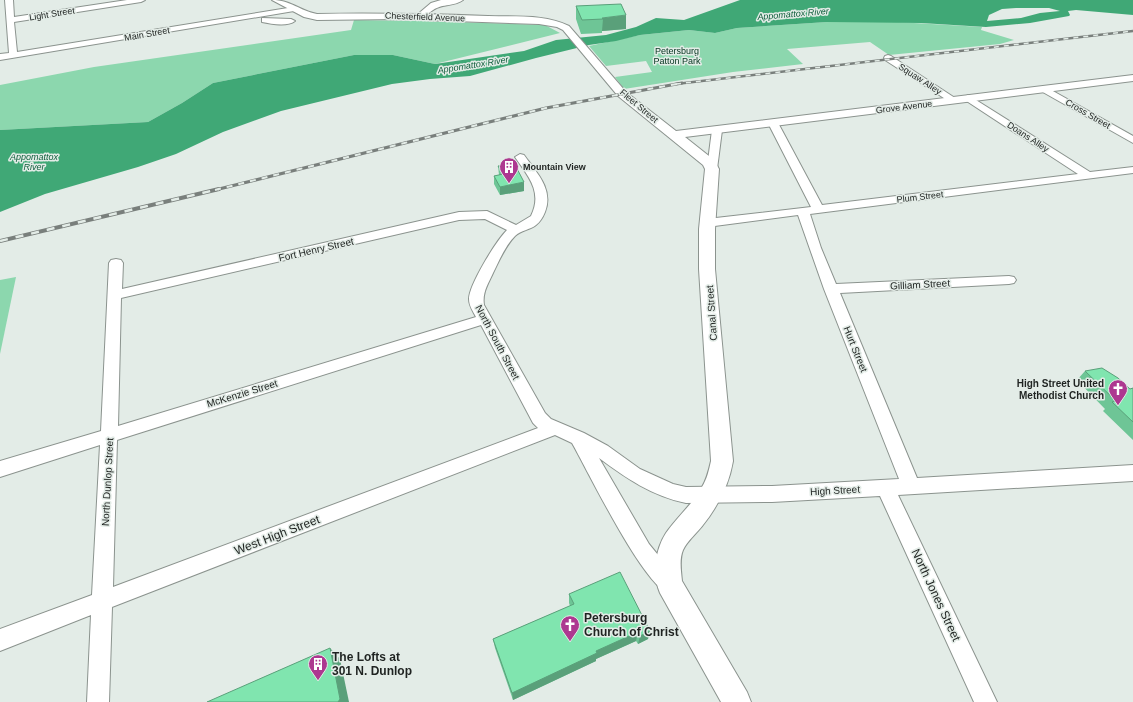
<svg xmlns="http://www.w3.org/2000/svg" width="1133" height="702" viewBox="0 0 1133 702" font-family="Helvetica,sans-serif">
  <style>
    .green { fill: #8cd7ae }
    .water { fill: #40a876; fill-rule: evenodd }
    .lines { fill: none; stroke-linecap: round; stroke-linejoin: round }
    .minor-casing { stroke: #8b938e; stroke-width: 2 }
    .major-casing { stroke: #8b938e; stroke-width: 2 }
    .minor { fill: #fff; fill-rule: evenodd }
    .major { fill: #fff; fill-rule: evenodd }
    .rail-far2-casing { stroke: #797f7c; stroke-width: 2.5 }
    .rail-far1-casing { stroke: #797f7c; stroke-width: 3 }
    .rail-casing { stroke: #797f7c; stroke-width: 4 }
    .rail-far2 { stroke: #e3ece7; stroke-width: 1.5; stroke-dasharray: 5; stroke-linecap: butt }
    .rail-far1 { stroke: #e3ece7; stroke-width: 2; stroke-dasharray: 6; stroke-linecap: butt }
    .rail { stroke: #e3ece7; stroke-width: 2.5; stroke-dasharray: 8; stroke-linecap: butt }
    .wall { fill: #6ec596 }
    .shaded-wall { fill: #5aa07a }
    .building { fill: #80e5af; stroke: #5aa07a }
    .labels { text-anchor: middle; stroke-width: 3; stroke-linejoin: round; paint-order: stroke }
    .far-street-label { font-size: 9px; fill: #1f2321; stroke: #e3ece7 }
    .far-water-label { font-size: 9px; font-style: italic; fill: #0e5d3b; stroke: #e3ece7 }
    .far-park-label { font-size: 9px; fill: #04331e; stroke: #e3ece7 }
    .far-poi-label { font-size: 9px; font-weight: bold; fill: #1f2321; stroke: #e3ece7; text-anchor: start }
    .street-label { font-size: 10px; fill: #1f2321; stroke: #e3ece7 }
    .poi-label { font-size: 10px; font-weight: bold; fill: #1f2321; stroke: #e3ece7; text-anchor: end }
    .near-street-label { font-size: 12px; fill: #1f2321; stroke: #e3ece7 }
    .near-poi-label { font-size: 12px; font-weight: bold; fill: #1f2321; stroke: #e3ece7; text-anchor: start }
  </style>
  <rect width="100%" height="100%" fill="#e3ece7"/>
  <g class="green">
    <polygon points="354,20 421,21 545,25 560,33 435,64 393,55 354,55 213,83 182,103 148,122 0,130 0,85 94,67 351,30"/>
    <polygon points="880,21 982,27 981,30 1014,40 1000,44 889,55 870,42 787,49 803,64 733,72 624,89 615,77 652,72 646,61 606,66 589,46 640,35 689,30 715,33 737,28 827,22"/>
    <polygon points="16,277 0,354 0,280"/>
  </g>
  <path class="water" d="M740,0H1133V15L1076,10L1068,11L1070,15L1069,16L1030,23L986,27L921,23L827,22L737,28L715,33L689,30L640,35L616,41L589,45L536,58L470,76L430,79L392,84L281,111L223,132L176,154L138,167L45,194L0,212V130L148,122L182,103L213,83L354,55H393L435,64L524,51L556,40L606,35L636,27L656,18L684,20ZM1016,8H1049L1060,11L1040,13L1021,18L987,21L989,15L1002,9Z"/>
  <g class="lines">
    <defs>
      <g id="minor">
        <polygon points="5,0 13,0 14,17 127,0 145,0 141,2 14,22 17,52 294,7 298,9 294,11 0,60 0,54 9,53"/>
        <path d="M441,0H463C450,9 440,0 424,18H418V14L431,3Z"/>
        <path d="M262,18L291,19L295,21C287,27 272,24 262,22Z"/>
        <polygon points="888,55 891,56 958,100 953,103 950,102 885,60 884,58 885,56"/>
        <polygon points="1044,86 1133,136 1133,143 1041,91 1039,89"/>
        <path d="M968,95L1090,172L1133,167V173L810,214L821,248L836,284L1009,276L1014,277L1016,280L1014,283L1009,284L840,293L917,478L1133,465V481L898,495L997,702H974L880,496L772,502L686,503C652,496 626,478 599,458L649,544L676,577L679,584L676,591L669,594C642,583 589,473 572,443L555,435L112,607L109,702H87L91,615L0,651V629L92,595L100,445L0,477V461L101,431L109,263L111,260L116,259L121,260L123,263L122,289L459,212L487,211L516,225L531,216C543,192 528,176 515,157L520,154L524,155C536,172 554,189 545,212C543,217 540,222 536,225C530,230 521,230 515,236C505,246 499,261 493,273C488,284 482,293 484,305L545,413L551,419L584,433L608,446L640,469L673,484L686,487L772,486L899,479L824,289L798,215L707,227L703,226L701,223L703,220L707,219L811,207L768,123L773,120L777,121L822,205L1078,174L965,100L963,98ZM485,219L507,230C496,241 469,285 469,299C469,306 473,311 476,317L118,426L121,298L459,220ZM481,325L533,423L538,428L113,587L117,440Z"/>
        <polygon points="717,127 722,130 717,169 712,172 707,169 712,130"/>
      </g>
      <path id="major" d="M272,0C291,0 300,11 317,14C374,13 431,14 488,16C514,17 546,14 569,26L626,92L676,131L1133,75V81L685,137L714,160L719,169L715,229V269L733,461C729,485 718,506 703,525C697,533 687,541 683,550C679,559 681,571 682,581L747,692L751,702H721L660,593C652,575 655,550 666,533C677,517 692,505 702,487C707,479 709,470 711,461L699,269V229L705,169L703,165L618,96L563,30L557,27L539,24L398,19L317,20L304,17Z"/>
    </defs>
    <use href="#minor" class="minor-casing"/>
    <use href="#major" class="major-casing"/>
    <use href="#minor" class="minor"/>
    <use href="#major" class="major"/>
    <defs>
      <polyline id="rail-far2" points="676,84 1133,31"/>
      <polyline id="rail-far1" points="215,190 546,108 682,83"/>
      <polyline id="rail" points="0,241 219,189"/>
    </defs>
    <use href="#rail-far2" class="rail-far2-casing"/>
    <use href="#rail-far1" class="rail-far1-casing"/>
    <use href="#rail" class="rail-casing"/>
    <use href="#rail-far2" class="rail-far2"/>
    <use href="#rail-far1" class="rail-far1"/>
    <use href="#rail" class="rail"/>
  </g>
  <g class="wall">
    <polygon points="576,6 626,29 602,31 602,33 581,34 576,19"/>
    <polygon points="498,166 524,191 500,195 494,184 494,176 499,175"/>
    <polygon points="1085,371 1130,389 1133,388 1133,440 1103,411 1105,409 1077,380"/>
    <polygon points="569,594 650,631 648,639 638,644 636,641 596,659 596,661 513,700 495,648 493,639 570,606 569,603"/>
  </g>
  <g class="shaded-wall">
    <polygon points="626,15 626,29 602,31 603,19 602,18"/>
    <polygon points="524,182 524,191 500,195 500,187"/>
    <polygon points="650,631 648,639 638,644 640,636"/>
    <polygon points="638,632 636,641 596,659 596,661 513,700 512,693 596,651"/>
    <polygon points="330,648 340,659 349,702 338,702"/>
  </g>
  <g class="building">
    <polygon points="621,4 626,15 602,18 603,19 582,20 576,6"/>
    <polygon points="514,163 524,182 500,187 494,176 503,174 498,166"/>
    <polygon points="1102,368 1118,378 1130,389 1133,388 1133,422 1112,402 1116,401 1085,371"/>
    <polygon points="620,572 650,631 640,636 638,632 596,651 597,653 512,693 493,639 574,604 569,594"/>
    <polygon points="330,648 340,699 338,702 207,702"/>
  </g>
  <defs>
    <symbol id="building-pin" viewBox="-11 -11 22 30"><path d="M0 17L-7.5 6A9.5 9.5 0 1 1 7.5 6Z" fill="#ad3890" stroke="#e3ece7"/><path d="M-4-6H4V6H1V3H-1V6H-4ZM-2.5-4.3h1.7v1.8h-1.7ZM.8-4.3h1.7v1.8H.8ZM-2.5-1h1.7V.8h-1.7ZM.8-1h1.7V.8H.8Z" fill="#fff"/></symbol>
    <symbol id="church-pin" viewBox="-11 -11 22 30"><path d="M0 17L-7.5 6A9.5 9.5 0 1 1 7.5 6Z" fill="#ad3890" stroke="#e3ece7"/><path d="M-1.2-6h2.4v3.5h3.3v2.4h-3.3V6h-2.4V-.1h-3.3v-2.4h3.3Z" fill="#fff"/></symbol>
  </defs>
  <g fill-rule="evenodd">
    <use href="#building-pin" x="498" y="156" width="22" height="30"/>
    <use href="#church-pin" x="1107" y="378" width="22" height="30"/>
    <use href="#church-pin" x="559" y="614" width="22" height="30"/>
    <use href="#building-pin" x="307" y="653" width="22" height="30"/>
  </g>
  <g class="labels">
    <g class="far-street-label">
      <text transform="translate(52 14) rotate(-9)" y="3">Light Street</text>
      <text transform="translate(425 17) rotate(2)" y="3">Chesterfield Avenue</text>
      <text transform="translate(147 34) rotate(-10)" y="3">Main Street</text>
      <text transform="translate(920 79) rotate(33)" y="3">Squaw Alley</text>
      <text transform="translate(639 106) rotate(40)" y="3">Fleet Street</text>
      <text transform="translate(904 107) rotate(-7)" y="3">Grove Avenue</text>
      <text transform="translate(1088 114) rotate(30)" y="3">Cross Street</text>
      <text transform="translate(1028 137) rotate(33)" y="3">Doans Alley</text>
      <text transform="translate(920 197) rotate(-7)" y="3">Plum Street</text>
    </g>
    <g class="far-water-label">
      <text transform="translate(793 14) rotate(-5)" y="3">Appomattox River</text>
      <text transform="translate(473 65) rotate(-9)" y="3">Appomattox River</text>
      <text x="34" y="160">Appomattox<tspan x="34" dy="10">River</tspan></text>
    </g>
    <g class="far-park-label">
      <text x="677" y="54">Petersburg<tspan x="677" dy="10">Patton Park</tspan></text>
    </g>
    <g class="far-poi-label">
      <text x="523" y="170">Mountain View</text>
    </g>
    <g class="street-label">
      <text transform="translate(316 249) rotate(-13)" y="4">Fort Henry Street</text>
      <text transform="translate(920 284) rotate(-3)" y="4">Gilliam Street</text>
      <text transform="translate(711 313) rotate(-94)" y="4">Canal Street</text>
      <text transform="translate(498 342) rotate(62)" y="4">North South Street</text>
      <text transform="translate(856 349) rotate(68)" y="4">Hurt Street</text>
      <text transform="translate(242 393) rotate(-17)" y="4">McKenzie Street</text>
      <text transform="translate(107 482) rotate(-87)" y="4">North Dunlop Street</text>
      <text transform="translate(835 490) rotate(-3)" y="4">High Street</text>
    </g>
    <g class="poi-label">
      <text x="1104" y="387">High Street United<tspan x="1104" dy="12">Methodist Church</tspan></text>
    </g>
    <g class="near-street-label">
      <text transform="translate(277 535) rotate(-21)" y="4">West High Street</text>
      <text transform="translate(936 595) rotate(65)" y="4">North Jones Street</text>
    </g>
    <g class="near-poi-label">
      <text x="584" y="622">Petersburg<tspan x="584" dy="14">Church of Christ</tspan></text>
      <text x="332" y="661">The Lofts at<tspan x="332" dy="14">301 N. Dunlop</tspan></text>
    </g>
  </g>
</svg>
